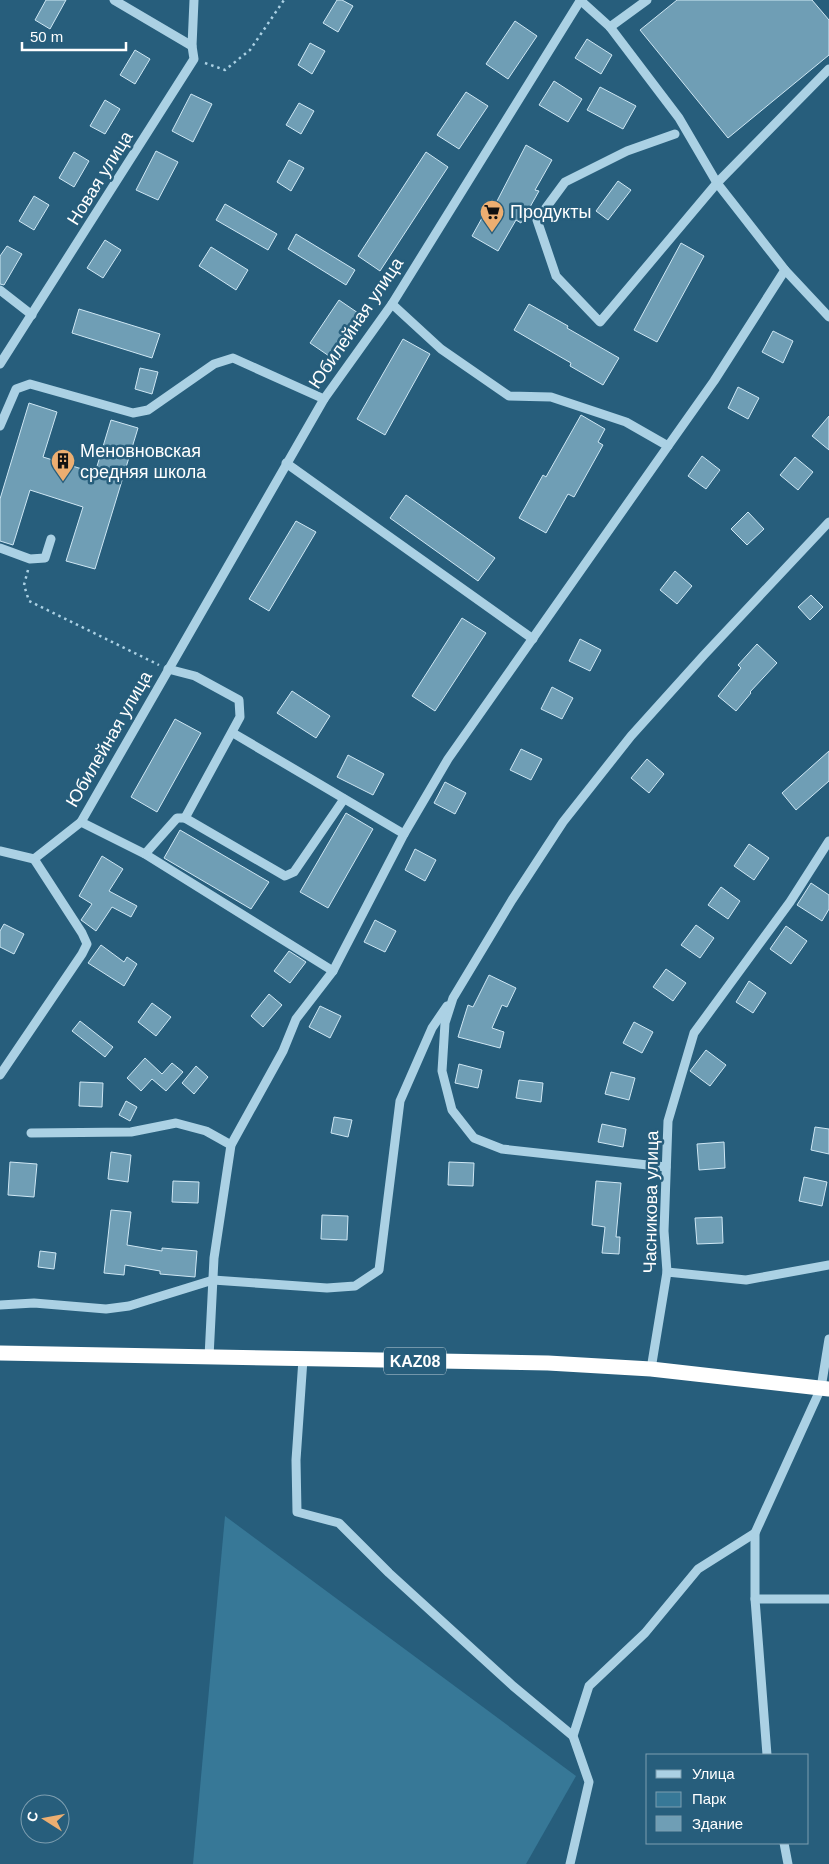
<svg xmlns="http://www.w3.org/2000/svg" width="829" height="1864" viewBox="0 0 829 1864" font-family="Arial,sans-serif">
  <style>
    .green { fill: #377897 }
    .building { fill: #6f9eb5; stroke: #cee7f4 }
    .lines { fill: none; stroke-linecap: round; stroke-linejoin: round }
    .path { stroke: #abd1e4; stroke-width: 2.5; stroke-dasharray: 2.5 4; stroke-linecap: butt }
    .minor { stroke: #abd1e4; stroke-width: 9 }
    .highway { stroke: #fff; stroke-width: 15 }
    .labels { text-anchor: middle; stroke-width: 5; stroke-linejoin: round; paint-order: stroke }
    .shield { fill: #275e7c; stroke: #becfd8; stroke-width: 1 }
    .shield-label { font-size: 16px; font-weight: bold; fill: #fff }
    .street-label { font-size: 18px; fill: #fff; stroke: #275e7c }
    .poi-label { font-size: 18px; fill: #fff; stroke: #275e7c; text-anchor: start }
  </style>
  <rect width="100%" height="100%" fill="#275e7c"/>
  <polygon class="green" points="225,1516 576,1776 526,1864 193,1864"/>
  <g class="building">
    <polygon points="46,0 66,0 50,29 35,20"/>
    <polygon points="337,0 342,0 353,6 338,32 323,23"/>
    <polygon points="677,0 812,0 829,20 829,55 728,138 640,30"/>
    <polygon points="515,21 537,36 508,79 486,64"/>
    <polygon points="587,39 612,55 601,74 575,58"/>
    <polygon points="310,43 325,51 312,74 298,65"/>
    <polygon points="135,50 150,59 135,84 120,75"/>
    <polygon points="554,81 582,99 568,122 539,105"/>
    <polygon points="600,87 636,106 623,129 587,110"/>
    <polygon points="466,92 488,106 459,149 437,135"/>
    <polygon points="191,94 212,104 193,142 172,131"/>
    <polygon points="105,100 120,109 105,134 90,126"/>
    <polygon points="299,103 314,111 301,134 286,125"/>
    <polygon points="526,145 552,160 535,190 539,191 521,223 516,220 498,251 472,236 492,200 496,203"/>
    <polygon points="156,151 178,162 158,200 136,190"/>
    <polygon points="74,152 89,161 74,187 59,178"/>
    <polygon points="426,152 448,167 380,271 358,256"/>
    <polygon points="289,160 304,168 291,191 277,182"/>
    <polygon points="618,181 631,190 608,220 596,211"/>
    <polygon points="34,196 49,205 34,230 19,221"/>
    <polygon points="225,204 277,234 268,250 216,220"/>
    <polygon points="296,234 355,270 346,285 288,249"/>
    <polygon points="105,240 121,250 103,278 87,268"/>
    <polygon points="681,243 704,256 657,342 634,330"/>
    <polygon points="7,246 22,254 4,285 0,284 0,256"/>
    <polygon points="211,247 248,270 236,290 199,266"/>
    <polygon points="339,300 361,315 332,358 310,343"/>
    <polygon points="529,304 568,326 567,328 619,358 603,385 570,366 571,363 514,330"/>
    <polygon points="79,309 160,334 152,358 72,333"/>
    <polygon points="773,331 793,341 783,363 762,352"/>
    <polygon points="403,339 430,354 385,435 357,419"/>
    <polygon points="140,368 158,372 152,394 135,389"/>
    <polygon points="738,387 759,398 748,419 728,408"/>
    <polygon points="29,403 57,412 43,457 95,473 111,420 138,428 95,569 66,561 83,507 30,490 13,545 0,541 0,499"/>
    <polygon points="581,415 605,429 598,442 603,445 574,497 568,494 546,533 519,518 543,475 546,477"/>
    <polygon points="829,416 829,450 812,436"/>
    <polygon points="702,456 720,470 706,489 688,476"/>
    <polygon points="795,457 813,472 798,490 780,475"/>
    <polygon points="406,495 495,558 478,581 390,518"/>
    <polygon points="748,512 764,529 747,545 731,529"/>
    <polygon points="296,521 316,532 269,611 249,599"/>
    <polygon points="675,571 692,586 677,604 660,590"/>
    <polygon points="811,595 823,607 810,620 798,607"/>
    <polygon points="462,618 486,633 435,711 412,696"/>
    <polygon points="580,639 601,650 590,671 569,661"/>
    <polygon points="757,644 777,663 750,692 751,693 736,711 718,696 741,668 738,665"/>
    <polygon points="552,687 573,698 562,719 541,709"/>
    <polygon points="292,691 330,716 316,738 277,713"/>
    <polygon points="175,719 201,733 157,812 131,797"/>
    <polygon points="521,749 542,759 531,780 510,770"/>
    <polygon points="829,751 829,781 796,810 782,793"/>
    <polygon points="348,755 384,774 373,795 337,777"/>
    <polygon points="647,759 664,774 649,793 631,778"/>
    <polygon points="445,782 466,793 455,814 434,803"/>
    <polygon points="346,813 373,829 328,908 300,892"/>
    <polygon points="180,830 269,882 251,909 164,858"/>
    <polygon points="749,844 769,858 754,880 734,866"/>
    <polygon points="415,849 436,860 425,881 405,870"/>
    <polygon points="102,856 123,869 109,891 137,906 131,917 112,907 96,931 81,920 92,904 79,896"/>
    <polygon points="811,883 829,895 829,909 822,921 797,905"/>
    <polygon points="721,887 740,901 728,919 708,905"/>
    <polygon points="375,920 396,931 385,952 364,942"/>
    <polygon points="4,924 24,934 14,954 0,947 0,931"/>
    <polygon points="696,925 714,938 700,958 681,945"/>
    <polygon points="786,926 807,941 791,964 770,949"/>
    <polygon points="101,945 124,962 127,957 137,964 124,986 88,963"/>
    <polygon points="289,951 306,962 290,983 274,971"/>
    <polygon points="666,969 686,983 673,1001 653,987"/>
    <polygon points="489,975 516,988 507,1007 502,1005 492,1028 504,1032 500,1048 458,1037 468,1005 473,1007"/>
    <polygon points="749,981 766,993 753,1013 736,1002"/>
    <polygon points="269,994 282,1005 263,1027 251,1016"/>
    <polygon points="152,1003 171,1017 156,1036 138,1022"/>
    <polygon points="320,1006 341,1016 330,1038 309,1027"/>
    <polygon points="80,1021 113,1047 105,1057 72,1031"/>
    <polygon points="634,1022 653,1032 642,1053 623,1043"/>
    <polygon points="706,1050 726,1065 710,1086 690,1071"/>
    <polygon points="145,1058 162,1074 172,1063 183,1072 166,1091 152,1079 141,1091 127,1078"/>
    <polygon points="459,1064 482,1070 478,1088 455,1083"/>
    <polygon points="196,1066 208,1077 194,1094 182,1083"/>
    <polygon points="611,1072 635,1078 629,1100 605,1094"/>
    <polygon points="519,1080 543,1083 541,1102 516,1098"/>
    <polygon points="80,1082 103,1083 102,1107 79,1106"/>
    <polygon points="126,1101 137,1107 130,1121 119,1115"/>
    <polygon points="334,1117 352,1120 348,1137 331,1133"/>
    <polygon points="602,1124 626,1129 623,1147 598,1142"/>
    <polygon points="815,1127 829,1129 829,1154 811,1150"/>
    <polygon points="724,1142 725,1168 699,1170 697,1144"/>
    <polygon points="111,1152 131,1155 128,1182 108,1179"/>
    <polygon points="10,1162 37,1164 34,1197 8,1195"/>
    <polygon points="449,1162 474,1163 473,1186 448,1185"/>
    <polygon points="804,1177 827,1182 822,1206 799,1201"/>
    <polygon points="173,1181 199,1182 198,1203 172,1202"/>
    <polygon points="596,1181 621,1183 616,1237 620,1237 619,1254 602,1253 605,1227 592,1225"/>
    <polygon points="111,1210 131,1212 127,1245 162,1251 162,1248 197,1251 195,1277 160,1274 160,1271 125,1265 124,1275 104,1273"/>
    <polygon points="322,1215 348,1216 347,1240 321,1239"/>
    <polygon points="722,1217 723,1243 697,1244 695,1218"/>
    <polygon points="40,1251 56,1253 54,1269 38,1267"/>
  </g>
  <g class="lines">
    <g class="path">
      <polyline points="205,63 225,70 250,50 284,0"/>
      <polyline points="28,570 24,585 29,601 159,665"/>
    </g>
    <g class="minor">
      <polyline points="114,0 192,46"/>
      <polyline points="580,0 610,27 679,118 717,183 829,69"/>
      <polyline points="610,27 647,0"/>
      <polyline points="675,134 627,151 565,182 537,220 556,276 600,322 717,183 785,270 829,317"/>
      <polyline points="0,290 32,315"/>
      <polyline points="0,364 194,59 192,46 194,0"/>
      <polyline points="0,426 16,389 30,384 133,413 148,410 214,364 233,358 324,399"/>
      <polyline points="668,446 714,381 785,270"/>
      <polyline points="286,463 533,639"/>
      <polyline points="0,548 30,559 45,558 51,539"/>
      <polyline points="168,669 195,676 239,700 240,717 185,818"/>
      <polyline points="233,733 404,834 448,759 668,446 626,422 551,397 509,396 441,349 392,304"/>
      <polyline points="81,822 145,854 333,971 404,834"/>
      <polyline points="0,851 34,859 81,822 324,399 392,304 580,1"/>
      <polyline points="145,854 177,818 185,818 285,876 294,872 344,799"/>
      <polyline points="0,1075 82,954 87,944 82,933 34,859"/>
      <polyline points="31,1133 131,1132 176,1123 206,1131 231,1145"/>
      <polyline points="666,1167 502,1149 474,1138 452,1110 442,1071 445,1023 453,998 512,900 563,822 631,736 704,655 829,522"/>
      <polyline points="667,1272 746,1280 829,1265"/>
      <polyline points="0,1305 34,1303 106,1309 129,1306 213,1280 327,1288 355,1286 379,1270 400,1101 432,1028 447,1006"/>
      <polyline points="829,1339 821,1388 755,1533 755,1599 829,1599"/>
      <polyline points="209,1357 214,1258 231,1145 283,1051 296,1019 333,971"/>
      <polyline points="303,1359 296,1460 297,1512 339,1523 389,1573 513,1686 573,1736"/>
      <polyline points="651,1369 667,1272 664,1231 668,1121 694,1033 790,902 829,841"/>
      <polyline points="755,1599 767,1755"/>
      <polyline points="784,1843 788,1864"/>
      <polyline points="570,1864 589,1782 573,1736 589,1686 645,1633 698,1569 755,1533"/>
    </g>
    <polyline class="highway" points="0,1353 548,1363 651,1369 829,1389"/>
  </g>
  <defs>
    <symbol id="supermarket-pin" viewBox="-11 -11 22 30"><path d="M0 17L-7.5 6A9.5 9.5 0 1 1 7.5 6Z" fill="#ecae71" stroke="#275e7c"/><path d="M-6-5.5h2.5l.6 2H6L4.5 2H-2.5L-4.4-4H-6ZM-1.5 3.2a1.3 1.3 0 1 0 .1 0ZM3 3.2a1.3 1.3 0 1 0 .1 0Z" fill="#111"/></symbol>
    <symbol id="building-pin" viewBox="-11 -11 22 30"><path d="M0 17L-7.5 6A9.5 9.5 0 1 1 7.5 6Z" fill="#ecae71" stroke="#275e7c"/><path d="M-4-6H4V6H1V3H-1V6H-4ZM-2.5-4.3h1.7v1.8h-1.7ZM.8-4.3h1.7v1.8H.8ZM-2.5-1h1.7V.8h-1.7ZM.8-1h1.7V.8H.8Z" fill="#111"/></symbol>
  </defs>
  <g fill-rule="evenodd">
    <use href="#supermarket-pin" x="478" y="198" width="28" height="38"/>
    <use href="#building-pin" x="49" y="447" width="28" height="38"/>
  </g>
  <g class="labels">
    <rect class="shield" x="384" y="1347.5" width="62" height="27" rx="4"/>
    <g class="shield-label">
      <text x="415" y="1367">KAZ08</text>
    </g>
    <g class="street-label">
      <text transform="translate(100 178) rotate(-58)" y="6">Новая улица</text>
      <text transform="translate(356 323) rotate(-56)" y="6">Юбилейная улица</text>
      <text transform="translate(109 739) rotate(-60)" y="6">Юбилейная улица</text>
      <text transform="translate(651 1202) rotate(-89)" y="6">Часникова улица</text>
    </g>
    <g class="poi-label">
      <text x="510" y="218">Продукты</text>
      <text x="80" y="457">Меновновская<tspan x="80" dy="21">средняя школа</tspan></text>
    </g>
  </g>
  <rect x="646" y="1754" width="162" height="90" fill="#275e7c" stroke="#7d9eb0"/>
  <rect x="656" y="1770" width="25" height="8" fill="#abd1e4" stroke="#7d9eb0"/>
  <text x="692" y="1779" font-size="15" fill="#ffffff">Улица</text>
  <rect x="656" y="1792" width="25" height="15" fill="#377897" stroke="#7d9eb0"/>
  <text x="692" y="1804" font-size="15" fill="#ffffff">Парк</text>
  <rect x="656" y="1816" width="25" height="15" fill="#6f9eb5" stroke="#7d9eb0"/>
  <text x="692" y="1829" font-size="15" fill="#ffffff">Здание</text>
  <g transform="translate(45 1819) rotate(281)"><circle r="24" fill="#275e7c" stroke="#7d9eb0"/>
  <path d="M0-4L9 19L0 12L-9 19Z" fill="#ecae71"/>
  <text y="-8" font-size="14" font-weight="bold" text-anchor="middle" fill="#ffffff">С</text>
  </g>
  <path d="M22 42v8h104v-8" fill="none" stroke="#ffffff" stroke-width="2.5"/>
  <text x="30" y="42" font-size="15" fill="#ffffff" stroke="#275e7c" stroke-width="4" paint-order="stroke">50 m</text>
</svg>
